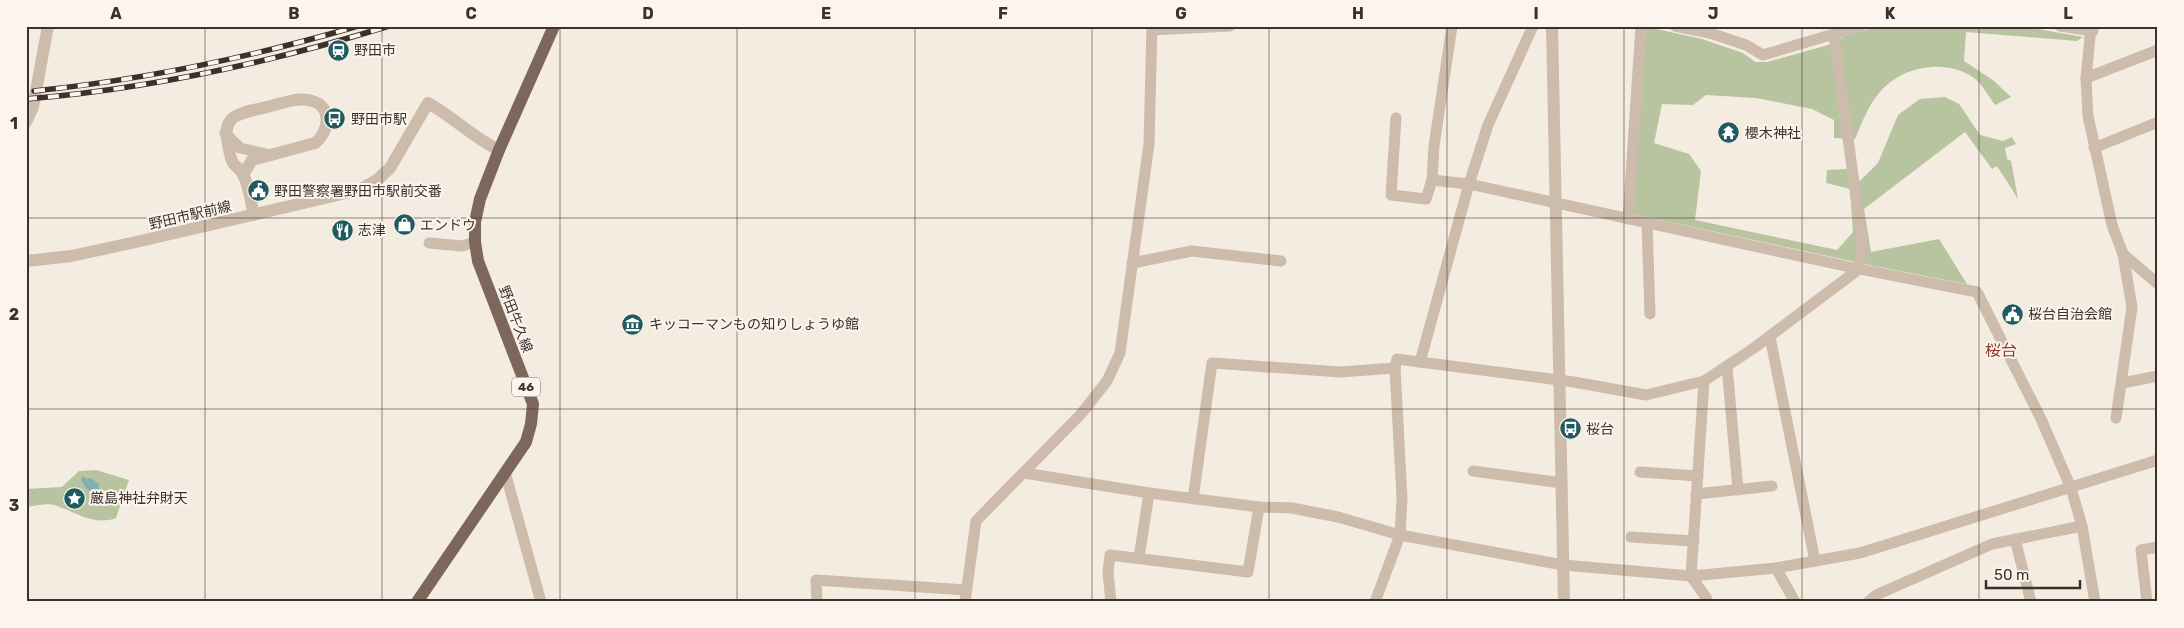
<svg xmlns="http://www.w3.org/2000/svg" width="2184" height="628" viewBox="0 0 2184 628" font-family="Rubik,'Noto Sans JP',sans-serif">
  <style>
    .green { fill: #b8c4a0 }
    .water { fill: #7fb0b2 }
    .lines { fill: none; stroke-linecap: round; stroke-linejoin: round }
    .minor { stroke: #cdbbac; stroke-width: 11 }
    .tertiary { stroke: #cdbbac; stroke-width: 12 }
    .primary { stroke: #7d675c; stroke-width: 12 }
    .rail-casing { stroke: #3b302b; stroke-width: 5.5 }
    .rail { stroke: #fbf5ee; stroke-width: 4; stroke-dasharray: 11; stroke-linecap: butt }
    .grid { fill: none; stroke: #3b302b; stroke-width: 1; stroke-opacity: 0.55 }
    .labels { text-anchor: middle; stroke-width: 4; stroke-linejoin: round; paint-order: stroke }
    .shield { fill: #fbf5ee; stroke: #756b66; stroke-width: 1 }
    .shield-label { font-size: 12px; font-weight: bold; fill: #3b302b }
    .poi-label { font-size: 14px; fill: #3b302b; stroke: #fbf5ee; text-anchor: start }
    .street-label { font-size: 14px; fill: #3b302b; stroke: #fbf5ee }
    .quarter-label { font-size: 16px; fill: #8c3b22; stroke: #fbf5ee }
    .neatline { fill: none; stroke: #3b302b; stroke-width: 2 }
    .grid-label { font-size: 16px; text-anchor: middle; font-weight: bold; fill: #3b302b }
  </style>
  <rect width="100%" height="100%" fill="#f4ebe1"/>
  <g class="green">
    <path d="M1879,26H2021L2083,37L2077,41L1966,32L1964,61L1994,81L2011,97L1995,105C1989,97 1982,84 1974,78C1946,58 1902,66 1880,92C1868,105 1862,123 1855,139L1834,138V120L1812,109L1756,98L1706,95L1693,105L1662,104L1654,143L1689,154L1701,171L1695,220L1837,250L1853,232L1850,189L1826,183L1827,170L1846,169L1860,181L1878,163L1898,115L1920,99L1945,97L1959,104L1980,135L2003,141L2012,137L2016,144L2005,148L2007,159L2011,161L2018,199L1997,166L1992,169L1965,132L1864,209L1871,252L1939,239L1967,284L1874,266L1633,214L1646,29L1648,27L1702,39L1743,53L1755,62H1767L1828,45L1845,36Z"/>
    <path d="M96,470L129,480L116,518C95,526 77,513 57,506C50,502 35,506 26,507V489L62,487L79,471Z"/>
  </g>
  <polygon class="water" points="83,476 87,479 91,478 99,484 98,493 95,495 86,488 81,480"/>
  <g class="lines">
    <g class="minor">
      <polyline points="1452,26 1434,146 1432,180 1469,184 1859,269 1977,292 2041,419 2071,488 2082,526 2095,602"/>
      <polyline points="1675,26 1710,33 1746,45 1763,55 1861,26"/>
      <polyline points="2060,26 2093,31"/>
      <polyline points="2091,26 2086,78 2088,116 2112,225 2123,254 2158,284"/>
      <polyline points="1152,30 1230,26"/>
      <polyline points="2086,78 2158,50"/>
      <polyline points="1396,118 1391,195 1426,199 1432,180"/>
      <polyline points="225,133 240,148 267,154"/>
      <polyline points="2094,148 2158,122"/>
      <polyline points="1628,219 1641,26"/>
      <polyline points="1647,223 1650,314"/>
      <polyline points="429,243 462,246 475,242"/>
      <polyline points="1132,263 1192,251 1281,261"/>
      <polyline points="1770,337 1815,561"/>
      <polyline points="1420,362 1469,184 1488,125 1533,26"/>
      <polyline points="1727,366 1738,490"/>
      <polyline points="1704,381 1691,576 1707,599 1707,602"/>
      <polyline points="2122,383 2158,376"/>
      <polyline points="2116,418 2132,307 2123,254"/>
      <polyline points="1473,471 1562,483"/>
      <polyline points="505,472 541,602"/>
      <polyline points="1640,472 1698,476"/>
      <polyline points="1024,473 1149,493 1259,507 1292,508 1338,517 1400,535 1563,565 1691,576 1776,568 1860,553 2158,460"/>
      <polyline points="1696,494 1772,486"/>
      <polyline points="1193,499 1212,363 1340,372 1395,368"/>
      <polyline points="1631,537 1694,541"/>
      <polyline points="2015,539 2031,602"/>
      <polyline points="1139,558 1149,493"/>
      <polyline points="1776,568 1795,602"/>
      <polyline points="817,602 816,580 966,590"/>
      <polyline points="965,602 976,521 1081,414 1107,381 1120,353 1149,144 1152,26"/>
      <polyline points="1111,602 1108,573 1110,555 1248,572 1259,507"/>
      <polyline points="1375,602 1400,535 1402,498 1395,368 1397,359 1574,382 1646,395 1704,381 1754,348 1859,269 1862,242 1834,35"/>
      <polyline points="1868,602 1876,595 1992,544 2082,526"/>
      <polyline points="2147,602 2141,550 2158,547"/>
    </g>
    <g class="tertiary">
      <polyline points="1552,26 1564,602"/>
      <polyline points="26,122 33,107 48,26"/>
      <path d="M243,175L252,160L315,143C329,133 333,106 312,101C297,96 278,105 263,108C240,113 221,115 228,144C229,150 230,158 233,163C236,167 241,170 243,174C249,186 251,203 254,215"/>
      <path d="M26,261L71,256L136,242L359,190L377,180L390,168L428,103C452,116 475,139 499,150"/>
    </g>
    <polyline class="primary" points="417,602 526,442 531,424 533,404 478,261 475,242 475,222 480,199 499,150 554,26"/>
    <defs>
      <g id="rail">
        <path d="M34,91C143,80 252,57 358,26"/>
        <path d="M26,99C149,89 272,62 389,26"/>
      </g>
    </defs>
    <use href="#rail" class="rail-casing"/>
    <use href="#rail" class="rail"/>
  </g>
  <path class="grid" d="M205,26V602M382,26V602M560,26V602M737,26V602M915,26V602M1092,26V602M1269,26V602M1447,26V602M1624,26V602M1802,26V602M1979,26V602M26,218H2158M26,409H2158"/>
  <defs>
    <symbol id="station-disc" viewBox="-11 -11 22 22"><circle r="9.5" fill="#1f5a5e" stroke="#fbf5ee"/><path d="M-3-6H3Q5-6 5-4V2Q5 4 3 4L4.5 6H3L1.5 4h-3L-3 6H-4.5L-3 4Q-5 4-5 2V-4Q-5-6-3-6ZM-3.5-4v3h7v-3ZM-3.5 1v1.5H-2V1ZM2 1v1.5H3.5V1Z" fill="#fff"/></symbol>
    <symbol id="bus-disc" viewBox="-11 -11 22 22"><circle r="9.5" fill="#1f5a5e" stroke="#fbf5ee"/><path d="M-5-6H5V4H4V6H2V4H-2V6H-4V4H-5ZM-3.5-4V0h7V-4ZM-3.5 1.2v1.5H-2V1.2ZM2 1.2v1.5H3.5V1.2Z" fill="#fff"/></symbol>
    <symbol id="temple-disc" viewBox="-11 -11 22 22"><circle r="9.5" fill="#1f5a5e" stroke="#fbf5ee"/><path d="M0-6L5-2H3V0L6.5 2.5H4V6H1.5V3h-3V6H-4V2.5H-6.5L-3 0V-2H-5Z" fill="#fff"/></symbol>
    <symbol id="civic-disc" viewBox="-11 -11 22 22"><circle r="9.5" fill="#1f5a5e" stroke="#fbf5ee"/><path d="M-.6-6.5H3V-4.5H.6V-3L4-1V1h2V6H-6V1h2V-1L-.6-3ZM-1.2 2.5V6h2.4V2.5Z" fill="#fff"/></symbol>
    <symbol id="shop-disc" viewBox="-11 -11 22 22"><circle r="9.5" fill="#1f5a5e" stroke="#fbf5ee"/><path d="M-5-2.5h2.3a2.7 3.5 0 0 1 5.4 0H5L5.5 6h-11ZM-1.5-2.5h3a1.5 2.3 0 0 0-3 0Z" fill="#fff"/></symbol>
    <symbol id="restaurant-disc" viewBox="-11 -11 22 22"><circle r="9.5" fill="#1f5a5e" stroke="#fbf5ee"/><path d="M-5-6h1v4h1v-4h1v4h1v-4h1v5L-1.5 .5V6h-2V.5L-5-1ZM5-6V6H3V1.5H1.5Q1.5-4 5-6Z" fill="#fff"/></symbol>
    <symbol id="museum-disc" viewBox="-11 -11 22 22"><circle r="9.5" fill="#1f5a5e" stroke="#fbf5ee"/><path d="M0-6L6-3V-2H-6V-3ZM-5-1h2V3h-2ZM-1-1h2V3h-2ZM3-1h2V3H3ZM-6 4H6V6H-6Z" fill="#fff"/></symbol>
    <symbol id="sight-disc" viewBox="-11 -11 22 22"><circle r="9.5" fill="#1f5a5e" stroke="#fbf5ee"/><path d="M0-6L1.8-2.2L6-1.7L2.9 1.2L3.7 5.4L0 3.3L-3.7 5.4L-2.9 1.2L-6-1.7L-1.8-2.2Z" fill="#fff"/></symbol>
  </defs>
  <g fill-rule="evenodd">
    <use href="#station-disc" x="326" y="38" width="25" height="25"/>
    <use href="#bus-disc" x="322" y="106" width="25" height="25"/>
    <use href="#temple-disc" x="1716" y="120" width="25" height="25"/>
    <use href="#civic-disc" x="246" y="178" width="25" height="25"/>
    <use href="#shop-disc" x="392" y="212" width="25" height="25"/>
    <use href="#restaurant-disc" x="330" y="218" width="25" height="25"/>
    <use href="#civic-disc" x="2000" y="302" width="25" height="25"/>
    <use href="#museum-disc" x="620" y="312" width="25" height="25"/>
    <use href="#bus-disc" x="1558" y="416" width="25" height="25"/>
    <use href="#sight-disc" x="62" y="486" width="25" height="25"/>
  </g>
  <g class="labels">
    <rect class="shield" x="512" y="377.5" width="28" height="19" rx="4"/>
    <g class="shield-label">
      <text x="526" y="391">46</text>
    </g>
    <g class="poi-label">
      <text x="354" y="55">野田市</text>
      <text x="351" y="124">野田市駅</text>
      <text x="1745" y="138">櫻木神社</text>
      <text x="274" y="196">野田警察署野田市駅前交番</text>
      <text x="420" y="230">エンドウ</text>
      <text x="358" y="235">志津</text>
      <text x="2028" y="319">桜台自治会館</text>
      <text x="649" y="329">キッコーマンもの知りしょうゆ館</text>
      <text x="1586" y="434">桜台</text>
      <text x="90" y="503">厳島神社弁財天</text>
    </g>
    <g class="street-label">
      <text transform="translate(190 215) rotate(-13)" y="5">野田市駅前線</text>
      <text transform="translate(516 319) rotate(69)" y="5">野田牛久線</text>
    </g>
    <g class="quarter-label">
      <text x="2001" y="356">桜台</text>
    </g>
  </g>
  <rect width="2184" height="628" fill="none" stroke="#fbf5ee" stroke-width="55"/>
  <path d="M1986 580v8h94v-8" fill="none" stroke="#3b302b" stroke-width="2.5"/>
  <text x="1994" y="580" font-size="15" fill="#3b302b" stroke="#fbf5ee" stroke-width="4" paint-order="stroke">50 m</text>
  <rect x="28" y="28" width="2128" height="572" class="neatline"/>
  <g class="grid-label">
    <text x="116" y="19">A</text>
    <text x="294" y="19">B</text>
    <text x="471" y="19">C</text>
    <text x="648" y="19">D</text>
    <text x="826" y="19">E</text>
    <text x="1003" y="19">F</text>
    <text x="1181" y="19">G</text>
    <text x="1358" y="19">H</text>
    <text x="1536" y="19">I</text>
    <text x="1713" y="19">J</text>
    <text x="1890" y="19">K</text>
    <text x="2068" y="19">L</text>
    <text x="14" y="129">1</text>
    <text x="14" y="320">2</text>
    <text x="14" y="511">3</text>
  </g>
</svg>
